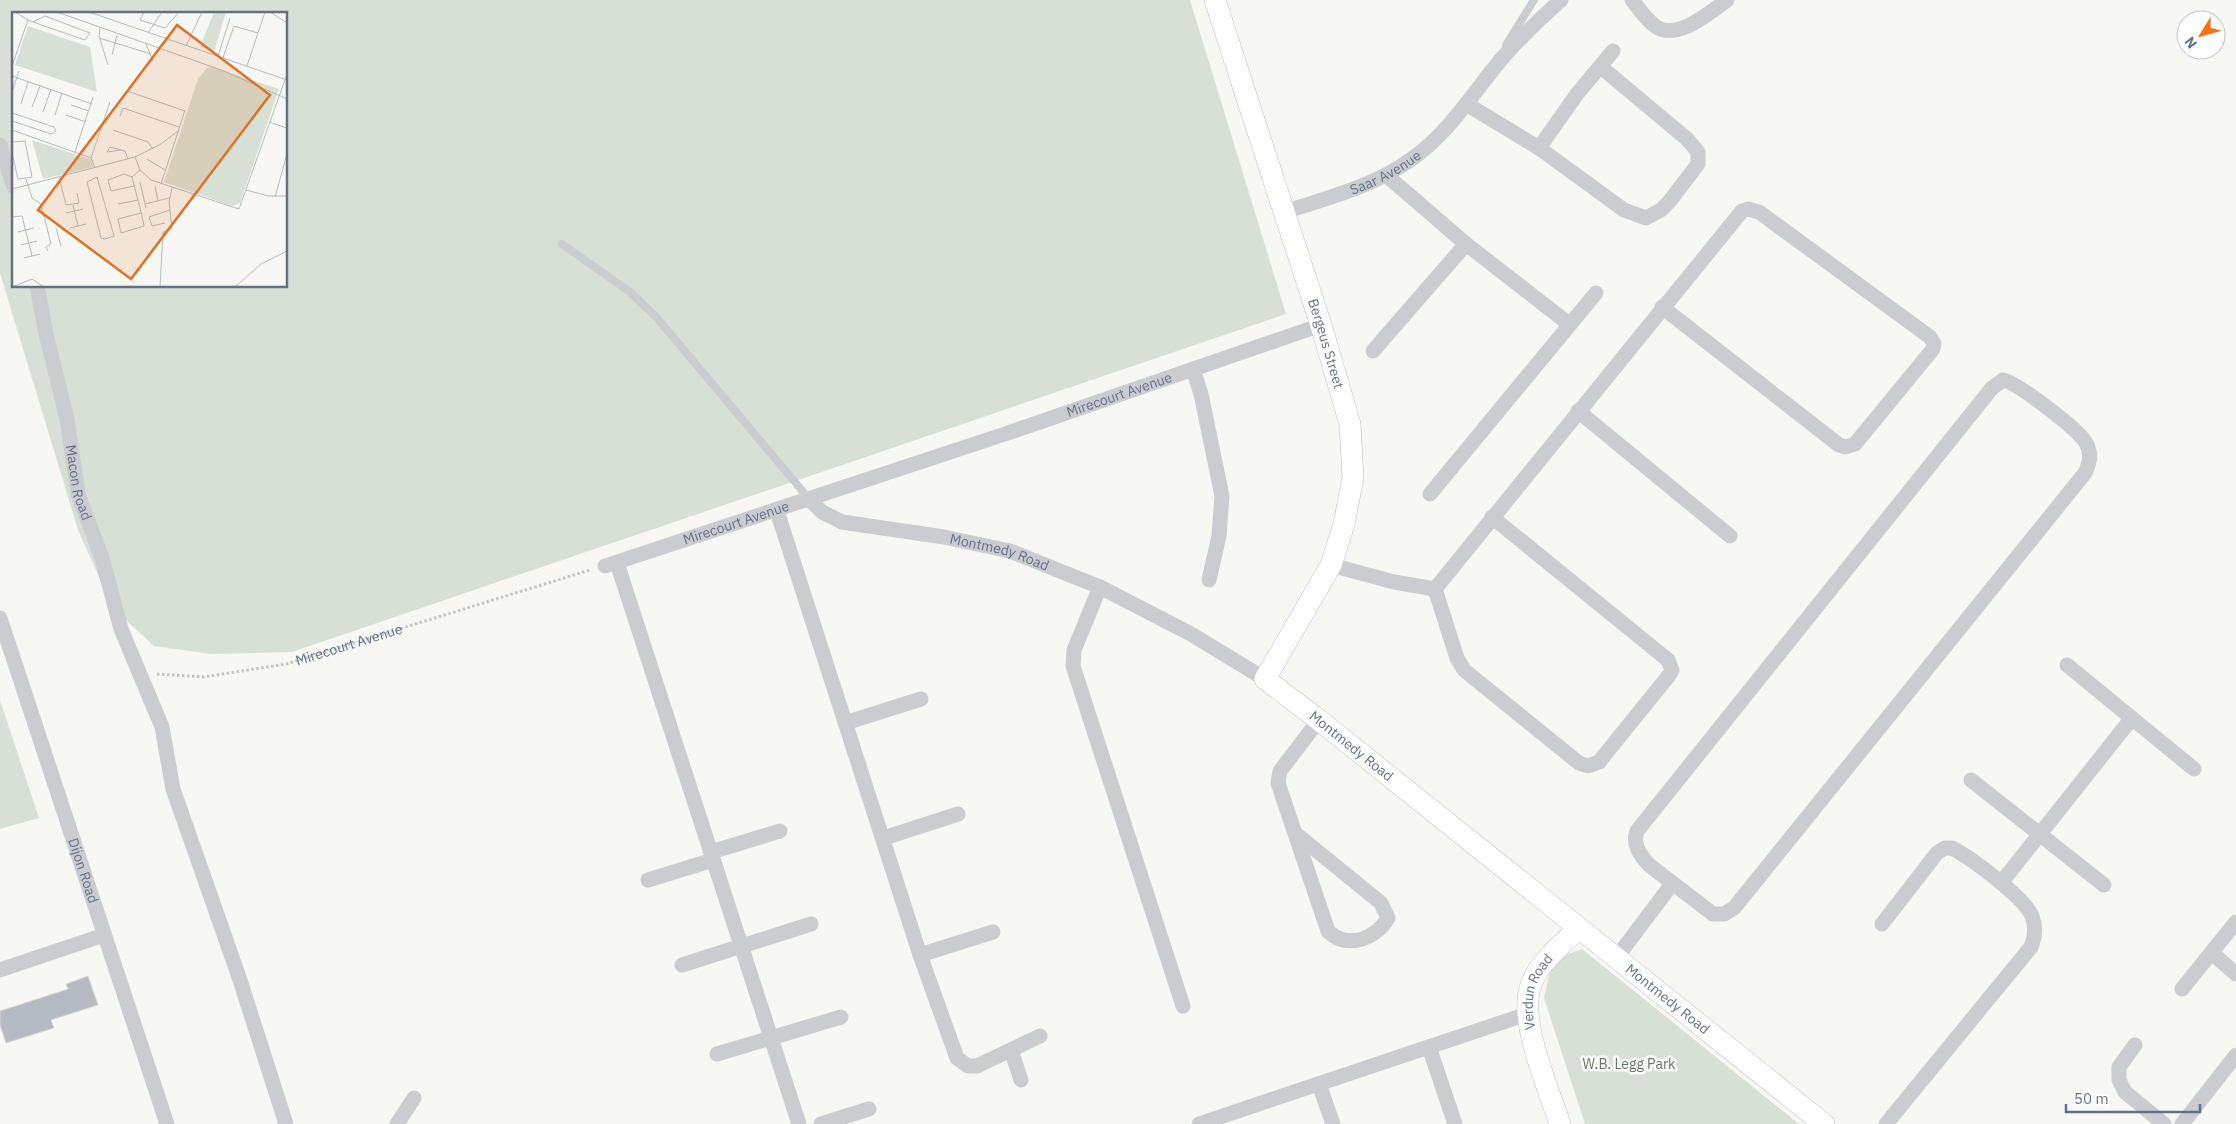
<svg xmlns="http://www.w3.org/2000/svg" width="2236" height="1124" viewBox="0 0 2236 1124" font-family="'IBM Plex Sans',sans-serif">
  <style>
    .green { fill: #d7e0d4; fill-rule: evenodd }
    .building { fill: #b5bbc2; stroke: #d9d9d6 }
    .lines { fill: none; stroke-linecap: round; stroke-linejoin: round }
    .secondary-casing { stroke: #bbbfc5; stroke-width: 22 }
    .path { stroke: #c2c4c6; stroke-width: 3; stroke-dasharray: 2.5 2.5; stroke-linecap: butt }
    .lane { stroke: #caccd0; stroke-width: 8 }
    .street { stroke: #caccd0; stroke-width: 15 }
    .secondary { stroke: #fff; stroke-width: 21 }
    .labels { text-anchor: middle; stroke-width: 5; stroke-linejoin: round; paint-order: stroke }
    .street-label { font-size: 14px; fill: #637188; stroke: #fff }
    .park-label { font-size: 14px; fill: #607a5f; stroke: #fff }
    .inset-road { fill: none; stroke: #b3bac2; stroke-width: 1 }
    .view { fill: #df7127; fill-opacity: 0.15; stroke: #df7127; stroke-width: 2.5 }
    .inset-edge { fill: none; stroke: #637188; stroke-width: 2.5 }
  </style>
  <rect width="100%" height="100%" fill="#f7f8f4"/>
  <g class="green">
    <path d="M0,0H1190L1286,314L292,652L211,654L154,646L113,608L78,530L0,273ZM14,14H286V286H14Z"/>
    <polygon points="0,700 39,818 0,829"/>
    <polygon points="1582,949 1799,1124 1585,1124 1544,998 1550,971 1565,955"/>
  </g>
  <polygon class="building" points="88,976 98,1005 51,1020 54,1028 6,1043 0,1025 0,1011 68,989 66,984"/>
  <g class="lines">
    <defs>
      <g id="secondary">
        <path id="s7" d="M1215,0L1321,325L1350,424L1353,478L1344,524L1331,565L1265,679L1319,720L1824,1124"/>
        <path id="s8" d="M1560,1124C1548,1087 1515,1014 1533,980C1543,959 1562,944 1579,928"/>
      </g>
    </defs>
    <use href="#secondary" class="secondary-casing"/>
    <path class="path" id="s1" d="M157,674L204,677L286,664L590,570"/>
    <g class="lane">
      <polyline points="1506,45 1534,0"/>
      <polyline points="562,244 630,292 657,318 810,500"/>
    </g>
    <g class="street">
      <path d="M1632,0C1639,9 1646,19 1655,26C1677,42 1710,12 1727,0"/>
      <polyline points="1468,105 1539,148 1624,210 1646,218 1661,210 1669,202 1698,164 1698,152 1687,139 1601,67"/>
      <polyline points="0,145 14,187"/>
      <polyline points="1539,148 1577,94 1613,51"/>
      <polyline points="1386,175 1466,244 1569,324"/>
      <path id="s2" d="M1284,212C1328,198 1375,186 1413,158C1451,131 1474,91 1504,56C1522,36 1541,18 1561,0"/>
      <path id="s3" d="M37,286L46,334L67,419L78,494L102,558L121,629L162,727L173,789L239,977L286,1124"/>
      <polyline points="1373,351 1466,244"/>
      <polyline points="1193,369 1201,394 1222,496 1219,536 1209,580"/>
      <path d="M2003,380C2018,383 2079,430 2086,443C2092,454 2090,462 2085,473L1734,908L1724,914H1713L1649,865C1640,855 1632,844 1637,831L1992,388Z"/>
      <polyline points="1578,411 1730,536"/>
      <polyline points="1430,494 1596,293"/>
      <path id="s4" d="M810,500L822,512L842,522L944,537L1010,551L1100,587L1191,634L1265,679"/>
      <polyline points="777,511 920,955 957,1058 968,1066 977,1066 1040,1036"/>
      <polyline points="617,563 799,1124"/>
      <polyline points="1331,565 1394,582 1435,589 1742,211 1748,209 1759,212 1930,337 1934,344 1933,349 1855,444 1846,447 1839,445 1662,307"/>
      <path id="s5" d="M605,566L1005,434L1321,325"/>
      <polyline points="1100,587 1074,650 1073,666 1183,1006"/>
      <polyline points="1435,589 1457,658 1464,670 1579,763 1588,766 1599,762 1670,674 1672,670 1668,660 1492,517"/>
      <path id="s6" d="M0,618L167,1124"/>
      <polyline points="2067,665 2194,769"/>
      <polyline points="845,723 921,699"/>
      <polyline points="1971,780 2104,885"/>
      <path d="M1295,833L1381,903L1388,918C1376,939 1346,950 1328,931L1282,795L1278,783L1280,771L1319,720"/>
      <polyline points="884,838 958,814"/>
      <polyline points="711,852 780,831"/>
      <polyline points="648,880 713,860"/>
      <polyline points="2001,883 2132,718"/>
      <path d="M1882,924L1937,853L1945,848H1952C1971,858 2024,897 2032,916C2036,926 2035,937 2031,947L1886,1124"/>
      <polyline points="2212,953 2236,974"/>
      <polyline points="920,955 993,932"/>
      <polyline points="1617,957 1672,884"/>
      <polyline points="682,965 811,924"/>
      <polyline points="0,970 104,935"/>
      <polyline points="2182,989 2236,922"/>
      <polyline points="2135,1045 2119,1067 2119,1080 2125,1092 2164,1124"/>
      <polyline points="1429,1047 1455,1124"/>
      <polyline points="1011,1050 1021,1080"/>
      <polyline points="717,1054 841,1017"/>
      <polyline points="1319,1084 1333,1124"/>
      <polyline points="397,1124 414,1098"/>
      <polyline points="821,1124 869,1109"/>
      <polyline points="1199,1124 1527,1014"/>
      <polyline points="2182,1124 2236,1055"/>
    </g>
    <use href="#secondary" class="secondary"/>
  </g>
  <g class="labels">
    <g class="street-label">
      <text dy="5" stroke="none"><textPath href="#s2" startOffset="109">Saar Avenue</textPath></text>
      <text dy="5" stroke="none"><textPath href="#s7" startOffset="361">Bergeus Street</textPath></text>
      <text dy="5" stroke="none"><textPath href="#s5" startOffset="542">Mirecourt Avenue</textPath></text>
      <text dy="5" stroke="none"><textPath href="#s3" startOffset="201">Macon Road</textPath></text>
      <text dy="5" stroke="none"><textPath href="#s5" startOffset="138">Mirecourt Avenue</textPath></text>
      <text dy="5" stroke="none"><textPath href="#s4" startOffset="200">Montmedy Road</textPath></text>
      <text dy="5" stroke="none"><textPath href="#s1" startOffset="196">Mirecourt Avenue</textPath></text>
      <text dy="5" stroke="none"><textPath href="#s7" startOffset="830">Montmedy Road</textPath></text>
      <text dy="5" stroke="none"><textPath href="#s6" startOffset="266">Dijon Road</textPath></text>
      <text dy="5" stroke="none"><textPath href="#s8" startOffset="139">Verdun Road</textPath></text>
      <text dy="5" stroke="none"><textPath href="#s7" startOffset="1235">Montmedy Road</textPath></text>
    </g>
    <g class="park-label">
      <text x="1629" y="1069">W.B. Legg Park</text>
    </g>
  </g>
  <g transform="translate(12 12)">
    <rect width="275" height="275" fill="#f7f8f4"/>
    <path d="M202,0H214L202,40L188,35ZM16,14L78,35L85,80L3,53ZM200,55L267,77L228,191L220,194L152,170L186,67L195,56ZM20,128L80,148L81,155L31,167Z" fill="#d7e0d4"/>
    <path class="inset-road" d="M3,0L16,8L38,16L73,28L78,21L33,4L21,10M45,0L212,59L275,87M77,0L275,68M132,0L128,8L153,16L167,0M258,0L275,11M88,16L87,24L96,53M136,21L150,0M87,26L139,42M134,32L141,49M174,34L190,0M100,43L105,23M206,44L218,6M211,46L222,14L246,21M0,54L16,8M235,54L253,0M0,64L80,92M115,79L173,99M0,80L7,59M9,92L16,70M59,93L77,99M20,95L28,74M31,100L39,77M0,101L42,115L44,119L39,122L0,109M43,103L50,81M54,103L74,110M108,104L111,96L167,115M257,110L275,116M0,118L79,146L83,156M101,118L136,130L141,137M0,130L13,129L20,165L6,167L0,141M109,138L95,140L98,135L113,139L116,147M63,140L81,85M123,145L128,158L139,168L227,197L275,62M79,146L98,90M135,147L153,158M128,158L120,165L130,204L132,214L109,221L106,207L129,201M47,165L54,193L67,191L65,181M85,165L102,224L93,227L89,226L75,170ZM120,165L112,162L96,168L99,179L122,174M14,167L20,186L29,192L39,232L34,235L36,239M128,170L134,196M149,172L173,98M143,174L146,189M0,177L123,145L149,132L166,119M234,178L256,184H275M263,185L275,142M106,192L126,188M133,192L157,186M61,193L66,214M54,201L71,197M0,205L10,204L20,244M153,211L140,214L137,205L158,198M44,216L49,234M58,216L74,212M6,220L22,216M9,233L25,229M12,246L28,242M0,275L20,267L32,275M148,275L151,220L160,216L157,190L160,176M223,275L249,252L275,239"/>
    <path class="view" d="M165,13L258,83L119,267L26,198Z"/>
    <rect width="275" height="275" class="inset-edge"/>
  </g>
  <g transform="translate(2201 35) rotate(233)"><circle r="24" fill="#ffffff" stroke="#c1c6cf"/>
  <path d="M0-4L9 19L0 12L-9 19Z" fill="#f57116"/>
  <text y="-8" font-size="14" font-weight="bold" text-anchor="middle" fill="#637188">N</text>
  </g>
  <path d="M2066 1104v8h134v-8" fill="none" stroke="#637188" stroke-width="2.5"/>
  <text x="2074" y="1104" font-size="15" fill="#637188" stroke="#ffffff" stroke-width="4" paint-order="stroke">50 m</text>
</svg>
